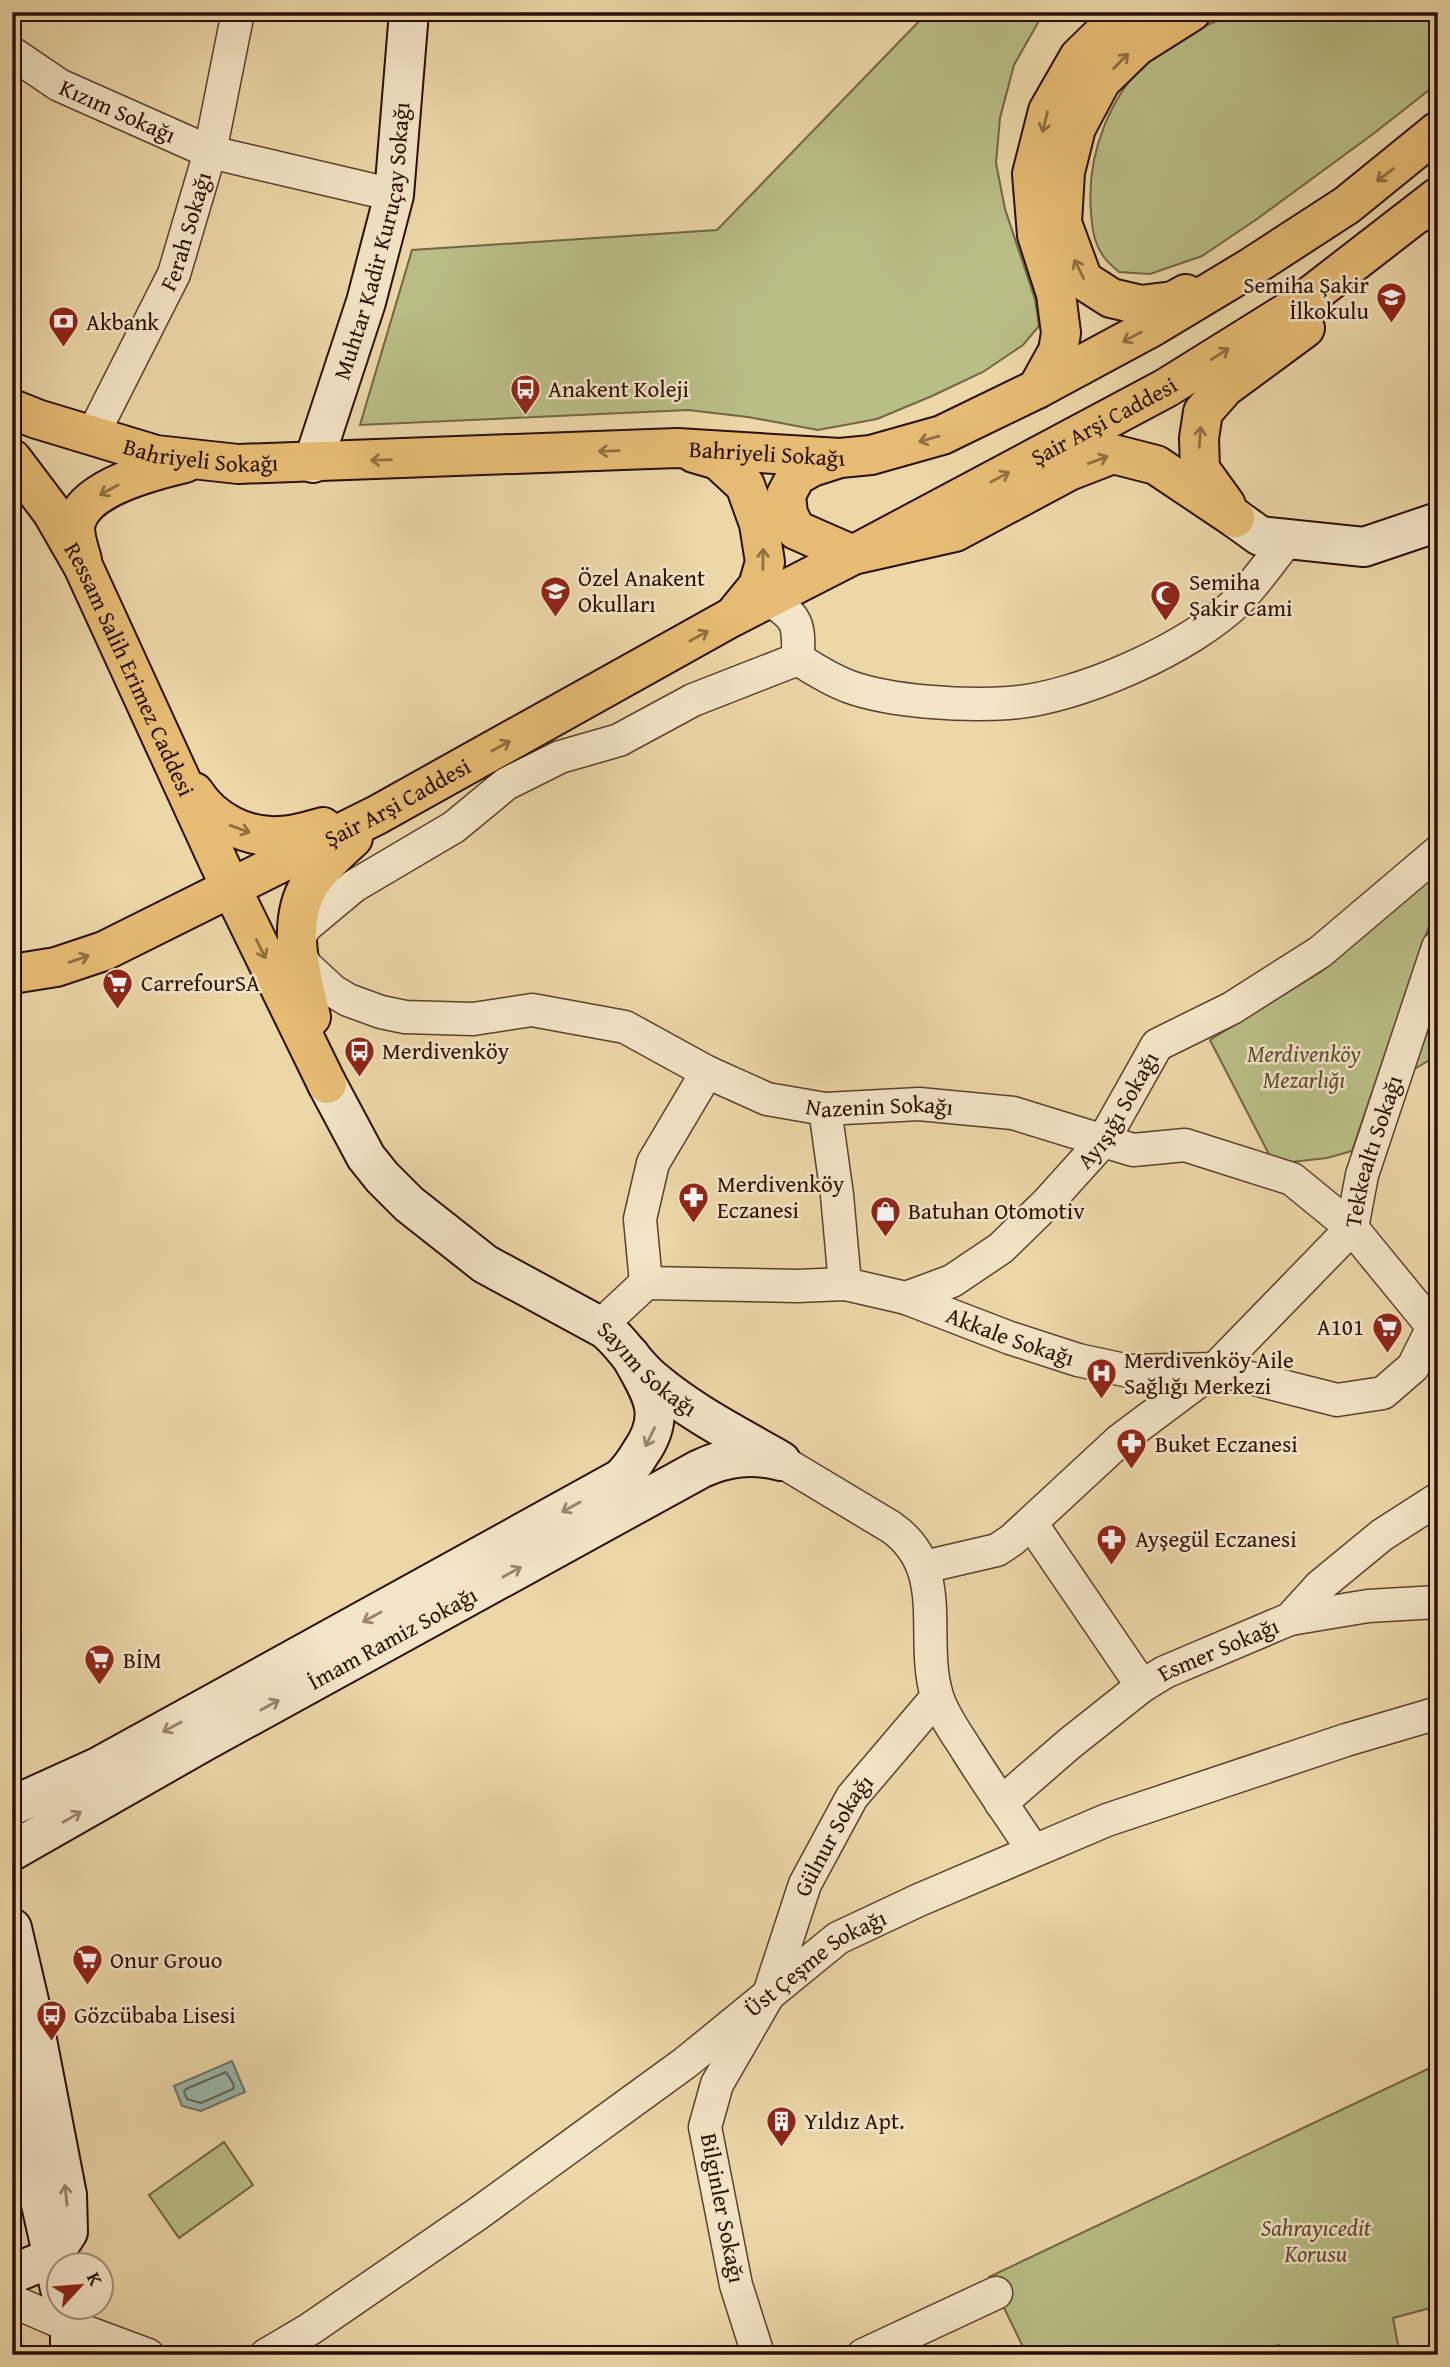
<svg xmlns="http://www.w3.org/2000/svg" width="1450" height="2367" viewBox="0 0 1450 2367" font-family="'Gentium Book Plus',serif">
  <style>
    .green { fill: #b9be87; stroke: #726644; stroke-width: 2 }
    .water { fill: #99b8ae; stroke: #6d7468; stroke-width: 2 }
    .lines { fill: none; stroke-linecap: round; stroke-linejoin: round }
    .shore { stroke: #626457; stroke-width: 2 }
    .street-casing { stroke: #5b412a; stroke-width: 35 }
    .secondary-casing { stroke: #2b0f00; stroke-width: 42 }
    .primary-casing { stroke: #2b0f00; stroke-width: 42 }
    .highway-casing { stroke: #2b0f00; stroke-width: 42 }
    .street { stroke: #f3e5c7; stroke-width: 32 }
    .secondary { stroke: #f3e5c7; stroke-width: 38 }
    .primary { stroke: #e6bc74; stroke-width: 38 }
    .highway { stroke: #e6bc74; stroke-width: 38 }
    .oneway { stroke: #926e40 }
    .oneway2 { stroke: #99856d }
    .labels { text-anchor: middle; stroke-width: 5; stroke-linejoin: round; paint-order: stroke }
    .street-label { font-size: 23px; fill: #2b0f00; stroke: #f3e5c7 }
    .poi-label { font-size: 23px; fill: #2b0f00; stroke: #f3e5c7; text-anchor: start }
    .park-label { font-size: 23px; font-style: italic; fill: #5d4c2f; stroke: #f3e5c7 }
  </style>
  <rect width="100%" height="100%" fill="#ecd7a9"/>
  <filter id="stains"><feTurbulence type="fractalNoise" baseFrequency=".00286" numOctaves="4"/><feColorMatrix values="0 0 0 0 .2 0 0 0 0 .09 0 0 0 0 .02 0 0 0 .5 -.17"/></filter>
  <radialGradient id="worn" r=".72"><stop offset=".6" stop-color="#630" stop-opacity="0"/><stop offset="1" stop-color="#630" stop-opacity=".3"/></radialGradient>
  <g class="green">
    <polygon points="928,12 1044,12 1014,65 1000,118 996,163 1005,209 1035,299 1039,326 1023,345 983,372 932,396 877,419 818,430 748,417 688,410 360,425 412,250 717,230"/>
    <path d="M1235,12H1438V83L1373,134L1257,219L1202,256L1150,274L1119,272C1115,268 1108,263 1104,257C1094,244 1092,228 1091,212C1086,152 1111,94 1154,53C1168,41 1216,22 1235,12Z"/>
    <polygon points="1438,873 1438,900 1352,1151 1327,1158 1274,1164 1210,1040 1322,971"/>
    <polygon points="1438,993 1438,1055 1411,1071"/>
    <polygon points="1438,2064 1438,2306 1393,2318 1400,2355 1281,2355 1279,2345 1241,2355 1027,2355 989,2277"/>
    <polygon points="224,2142 253,2185 179,2238 149,2195"/>
  </g>
  <polygon class="water" points="232,2061 245,2092 201,2111 182,2106 174,2086"/>
  <g class="lines">
    <polygon class="shore" points="226,2072 234,2085 233,2089 201,2103 187,2099 184,2092 186,2089"/>
    <defs>
      <g id="street">
        <path id="s1" d="M12,53L59,85L210,152L394,195"/>
        <path id="s2" d="M92,436L174,274L210,152L238,12"/>
        <path d="M798,659C815,670 831,680 850,687C892,702 964,706 1009,703C1076,699 1191,648 1239,600C1257,581 1273,558 1289,538"/>
        <path d="M297,941L306,926L354,886L454,827L506,784L560,757L619,740L693,700L798,659C799,624 799,617 767,599"/>
        <path id="s3" d="M298,951L306,966L333,991L348,1000L381,1012L405,1017L473,1019L532,1010L625,1027L707,1072L767,1099L825,1109L919,1104L1013,1113L1133,1150L1185,1145L1292,1179L1352,1228L1433,1327L1438,1346"/>
        <polyline points="825,1109 837,1195 845,1284"/>
        <path id="s4" d="M646,1283L797,1286L845,1284L906,1298L1010,1338L1078,1360L1129,1371L1215,1369L1337,1400L1383,1393L1413,1367L1433,1327L1438,1322"/>
        <path id="s5" d="M906,1298L952,1281L1001,1248L1047,1203L1103,1141L1157,1045L1232,1008L1320,952L1438,852"/>
        <polyline points="600,1326 646,1283 640,1219 653,1163 707,1072"/>
        <path d="M781,1461L891,1527C951,1569 919,1637 937,1696C943,1716 957,1734 968,1752C989,1785 1011,1817 1033,1850"/>
        <polyline points="1031,1523 1142,1686"/>
        <path id="s6" d="M924,1567L997,1550L1012,1540L1120,1440L1215,1369L1352,1228L1362,1175L1438,947"/>
        <polyline points="1290,1619 1368,1606 1438,1602"/>
        <path id="s7" d="M1001,1803L1069,1744L1142,1686L1165,1672L1290,1619L1320,1586L1382,1535L1438,1499"/>
        <polyline points="12,2301 70,2326 148,2355"/>
        <path id="s8" d="M266,2355L310,2329L476,2215L685,2063L838,1938L919,1900L1107,1820L1346,1740L1438,1713"/>
        <path id="s9" d="M751,2355L757,2351L736,2285L705,2127L717,2084L769,1994L805,1884L852,1797L937,1697"/>
        <polyline points="863,2355 996,2293"/>
      </g>
      <g id="secondary">
        <path id="s10" d="M313,463L366,302L394,195L409,12"/>
        <polyline points="1235,518 1260,536 1364,547 1438,522"/>
        <path id="s11" d="M327,1084L366,1157L382,1177L409,1204L485,1264L605,1329C624,1344 634,1365 653,1380C689,1411 734,1434 776,1458"/>
        <path d="M12,1806L100,1766L620,1479C629,1471 635,1462 641,1452C668,1413 650,1392 630,1355"/>
        <path id="s12" d="M12,1851L203,1742L700,1469C727,1456 752,1454 781,1461"/>
        <polyline points="12,1928 32,2014 67,2195 68,2232 51,2258"/>
        <polyline points="12,2075 60,2289"/>
        <polyline points="12,2274 51,2258"/>
        <polyline points="65,2308 70,2326 70,2355"/>
      </g>
      <g id="primary">
        <polyline points="1186,294 1173,301 1141,305 1111,298 1083,280 1062,223 1065,172 1076,128 1101,81 1137,46 1191,12"/>
        <polyline points="1037,389 1058,351 1061,333 1056,294 1037,235 1032,174 1048,111 1079,57 1114,23 1130,12"/>
        <path id="s13" d="M12,409L37,419L156,455L238,464L677,448L840,458L871,455L942,435L1037,389L1152,327L1250,268L1347,205L1438,131"/>
        <polyline points="694,453 718,460 745,485 759,524 765,562 758,586 736,613"/>
        <path id="s14" d="M12,459L52,512L83,566L220,865L327,1084"/>
        <polyline points="837,459 812,467 796,476 786,495 788,514 796,530 853,555 955,532 1069,471 1113,454 1156,465 1235,518"/>
        <polyline points="1226,505 1200,469 1199,438 1203,412 1225,387 1305,328"/>
        <path d="M82,560C79,549 73,533 76,522C86,487 155,470 185,463"/>
        <path d="M194,792C212,820 245,838 279,836C294,836 309,831 323,827"/>
        <path id="s15" d="M12,974L56,967L104,951L377,815L732,617L853,555L1166,388L1296,307L1438,197"/>
        <path d="M311,1017C301,975 285,921 311,882C322,866 338,852 353,838"/>
      </g>
      <polyline id="highway" points="1421,212 1438,201"/>
    </defs>
    <use href="#street" class="street-casing"/>
    <use href="#secondary" class="secondary-casing"/>
    <use href="#primary" class="primary-casing"/>
    <use href="#highway" class="highway-casing"/>
    <use href="#street" class="street"/>
    <use href="#secondary" class="secondary"/>
    <use href="#primary" class="primary"/>
    <use href="#highway" class="highway"/>
  </g>
  <defs><path id="oneway-shaft" d="M-6 0H5M1.5-3L5.5 0L1.5 3" fill="none" stroke-width="1.6" stroke-linecap="round" stroke-linejoin="round" transform="scale(1.75)"/></defs>
  <g class="oneway">
    <use href="#oneway-shaft" transform="translate(1121 61) rotate(-45)"/>
    <use href="#oneway-shaft" transform="translate(1045 122) rotate(104)"/>
    <use href="#oneway-shaft" transform="translate(1385 175) rotate(142)"/>
    <use href="#oneway-shaft" transform="translate(1079 269) rotate(-116)"/>
    <use href="#oneway-shaft" transform="translate(1132 337) rotate(152)"/>
    <use href="#oneway-shaft" transform="translate(1220 354) rotate(-32)"/>
    <use href="#oneway-shaft" transform="translate(1200 437) rotate(-86)"/>
    <use href="#oneway-shaft" transform="translate(929 439) rotate(164)"/>
    <use href="#oneway-shaft" transform="translate(609 451) rotate(178)"/>
    <use href="#oneway-shaft" transform="translate(381 460) rotate(178)"/>
    <use href="#oneway-shaft" transform="translate(1098 460) rotate(-20)"/>
    <use href="#oneway-shaft" transform="translate(1000 477) rotate(-28)"/>
    <use href="#oneway-shaft" transform="translate(109 490) rotate(152)"/>
    <use href="#oneway-shaft" transform="translate(763 559) rotate(-89)"/>
    <use href="#oneway-shaft" transform="translate(699 636) rotate(-29)"/>
    <use href="#oneway-shaft" transform="translate(501 746) rotate(-29)"/>
    <use href="#oneway-shaft" transform="translate(240 829) rotate(20)"/>
    <use href="#oneway-shaft" transform="translate(261 949) rotate(64)"/>
    <use href="#oneway-shaft" transform="translate(79 959) rotate(-19)"/>
  </g>
  <g class="oneway2">
    <use href="#oneway-shaft" transform="translate(650 1437) rotate(116)"/>
    <use href="#oneway-shaft" transform="translate(571 1507) rotate(151)"/>
    <use href="#oneway-shaft" transform="translate(512 1572) rotate(-29)"/>
    <use href="#oneway-shaft" transform="translate(372 1617) rotate(151)"/>
    <use href="#oneway-shaft" transform="translate(270 1705) rotate(-29)"/>
    <use href="#oneway-shaft" transform="translate(172 1727) rotate(151)"/>
    <use href="#oneway-shaft" transform="translate(72 1817) rotate(-30)"/>
    <use href="#oneway-shaft" transform="translate(66 2195) rotate(-96)"/>
  </g>
  <defs>
    <symbol id="school-pin" viewBox="-11 -11 22 30"><path d="M0 17L-7.5 6A9.5 9.5 0 1 1 7.5 6Z" fill="#8f2418" stroke="#f3e5c7"/><path d="M0-5L7-2L0 1L-7-2ZM-4 1L0 2.5L4 1V4Q0 6-4 4Z" fill="#fff"/></symbol>
    <symbol id="bank-pin" viewBox="-11 -11 22 30"><path d="M0 17L-7.5 6A9.5 9.5 0 1 1 7.5 6Z" fill="#8f2418" stroke="#f3e5c7"/><path d="M-6-4H6V4H-6ZM0-2.3a2.3 2.3 0 1 0 0 4.6a2.3 2.3 0 1 0 0-4.6Z" fill="#fff"/></symbol>
    <symbol id="bus-pin" viewBox="-11 -11 22 30"><path d="M0 17L-7.5 6A9.5 9.5 0 1 1 7.5 6Z" fill="#8f2418" stroke="#f3e5c7"/><path d="M-5-6H5V4H4V6H2V4H-2V6H-4V4H-5ZM-3.5-4V0h7V-4ZM-3.5 1.2v1.5H-2V1.2ZM2 1.2v1.5H3.5V1.2Z" fill="#fff"/></symbol>
    <symbol id="mosque-pin" viewBox="-11 -11 22 30"><path d="M0 17L-7.5 6A9.5 9.5 0 1 1 7.5 6Z" fill="#8f2418" stroke="#f3e5c7"/><path d="M3.5-4.9A6 6 0 1 0 3.5 4.9A5 5 0 1 1 3.5-4.9Z" fill="#fff"/></symbol>
    <symbol id="supermarket-pin" viewBox="-11 -11 22 30"><path d="M0 17L-7.5 6A9.5 9.5 0 1 1 7.5 6Z" fill="#8f2418" stroke="#f3e5c7"/><path d="M-6-5.5h2.5l.6 2H6L4.5 2H-2.5L-4.4-4H-6ZM-1.5 3.2a1.3 1.3 0 1 0 .1 0ZM3 3.2a1.3 1.3 0 1 0 .1 0Z" fill="#fff"/></symbol>
    <symbol id="pharmacy-pin" viewBox="-11 -11 22 30"><path d="M0 17L-7.5 6A9.5 9.5 0 1 1 7.5 6Z" fill="#8f2418" stroke="#f3e5c7"/><path d="M-2-6h4v4h4v4h-4v4h-4v-4h-4v-4h4Z" fill="#fff"/></symbol>
    <symbol id="shop-pin" viewBox="-11 -11 22 30"><path d="M0 17L-7.5 6A9.5 9.5 0 1 1 7.5 6Z" fill="#8f2418" stroke="#f3e5c7"/><path d="M-5-2.5h2.3a2.7 3.5 0 0 1 5.4 0H5L5.5 6h-11ZM-1.5-2.5h3a1.5 2.3 0 0 0-3 0Z" fill="#fff"/></symbol>
    <symbol id="hospital-pin" viewBox="-11 -11 22 30"><path d="M0 17L-7.5 6A9.5 9.5 0 1 1 7.5 6Z" fill="#8f2418" stroke="#f3e5c7"/><path d="M-5-5h3v3.5h4V-5h3V5h-3V1.5h-4V5h-3Z" fill="#fff"/></symbol>
    <symbol id="building-pin" viewBox="-11 -11 22 30"><path d="M0 17L-7.5 6A9.5 9.5 0 1 1 7.5 6Z" fill="#8f2418" stroke="#f3e5c7"/><path d="M-4-6H4V6H1V3H-1V6H-4ZM-2.5-4.3h1.7v1.8h-1.7ZM.8-4.3h1.7v1.8H.8ZM-2.5-1h1.7V.8h-1.7ZM.8-1h1.7V.8H.8Z" fill="#fff"/></symbol>
  </defs>
  <g fill-rule="evenodd">
    <use href="#school-pin" x="1374" y="280" width="35" height="47"/>
    <use href="#bank-pin" x="46" y="304" width="35" height="47"/>
    <use href="#bus-pin" x="508" y="372" width="35" height="47"/>
    <use href="#school-pin" x="538" y="574" width="35" height="47"/>
    <use href="#mosque-pin" x="1148" y="578" width="35" height="47"/>
    <use href="#supermarket-pin" x="100" y="966" width="35" height="47"/>
    <use href="#bus-pin" x="342" y="1034" width="35" height="47"/>
    <use href="#pharmacy-pin" x="676" y="1180" width="35" height="47"/>
    <use href="#shop-pin" x="868" y="1194" width="35" height="47"/>
    <use href="#supermarket-pin" x="1370" y="1310" width="35" height="47"/>
    <use href="#hospital-pin" x="1084" y="1356" width="35" height="47"/>
    <use href="#pharmacy-pin" x="1114" y="1426" width="35" height="47"/>
    <use href="#pharmacy-pin" x="1094" y="1522" width="35" height="47"/>
    <use href="#supermarket-pin" x="82" y="1642" width="35" height="47"/>
    <use href="#supermarket-pin" x="70" y="1942" width="35" height="47"/>
    <use href="#bus-pin" x="34" y="1998" width="35" height="47"/>
    <use href="#building-pin" x="764" y="2104" width="35" height="47"/>
  </g>
  <g class="labels">
    <g class="street-label">
      <text dy="8" stroke="none"><textPath href="#s1" startOffset="121">Kızım Sokağı</textPath></text>
      <text dy="8" stroke="none"><textPath href="#s2" startOffset="226">Ferah Sokağı</textPath></text>
      <text dy="8" stroke="none"><textPath href="#s10" startOffset="231">Muhtar Kadir Kuruçay Sokağı</textPath></text>
      <text dy="8" stroke="none"><textPath href="#s15" startOffset="1227">Şair Arşi Caddesi</textPath></text>
      <text dy="8" stroke="none"><textPath href="#s13" startOffset="763">Bahriyeli Sokağı</textPath></text>
      <text dy="8" stroke="none"><textPath href="#s13" startOffset="196">Bahriyeli Sokağı</textPath></text>
      <text dy="8" stroke="none"><textPath href="#s14" startOffset="242">Ressam Salih Erimez Caddesi</textPath></text>
      <text dy="8" stroke="none"><textPath href="#s15" startOffset="424">Şair Arşi Caddesi</textPath></text>
      <text dy="8" stroke="none"><textPath href="#s3" startOffset="626">Nazenin Sokağı</textPath></text>
      <text dy="8" stroke="none"><textPath href="#s5" startOffset="290">Ayışığı Sokağı</textPath></text>
      <text dy="8" stroke="none"><textPath href="#s6" startOffset="635">Tekkealtı Sokağı</textPath></text>
      <text dy="8" stroke="none"><textPath href="#s4" startOffset="373">Akkale Sokağı</textPath></text>
      <text dy="8" stroke="none"><textPath href="#s11" startOffset="438">Sayım Sokağı</textPath></text>
      <text dy="8" stroke="none"><textPath href="#s12" startOffset="436">İmam Ramiz Sokağı</textPath></text>
      <text dy="8" stroke="none"><textPath href="#s7" startOffset="268">Esmer Sokağı</textPath></text>
      <text dy="8" stroke="none"><textPath href="#s9" startOffset="558">Gülnur Sokağı</textPath></text>
      <text dy="8" stroke="none"><textPath href="#s8" startOffset="676">Üst Çeşme Sokağı</textPath></text>
      <text transform="translate(723 2208) rotate(79)" y="8">Bilginler Sokağı</text>
    </g>
    <g class="poi-label">
      <text x="1369" y="293" text-anchor="end">Semiha Şakir<tspan x="1369" dy="26">İlkokulu</tspan></text>
      <text x="86" y="330">Akbank</text>
      <text x="548" y="397">Anakent Koleji</text>
      <text x="578" y="586">Özel Anakent<tspan x="578" dy="26">Okulları</tspan></text>
      <text x="1189" y="590">Semiha<tspan x="1189" dy="26">Şakir Cami</tspan></text>
      <text x="141" y="991">CarrefourSA</text>
      <text x="382" y="1059">Merdivenköy</text>
      <text x="717" y="1192">Merdivenköy<tspan x="717" dy="26">Eczanesi</tspan></text>
      <text x="908" y="1219">Batuhan Otomotiv</text>
      <text x="1364" y="1335" text-anchor="end">A101</text>
      <text x="1124" y="1368">Merdivenköy Aile<tspan x="1124" dy="26">Sağlığı Merkezi</tspan></text>
      <text x="1155" y="1452">Buket Eczanesi</text>
      <text x="1135" y="1547">Ayşegül Eczanesi</text>
      <text x="123" y="1668">BİM</text>
      <text x="110" y="1968">Onur Grouo</text>
      <text x="74" y="2023">Gözcübaba Lisesi</text>
      <text x="804" y="2129">Yıldız Apt.</text>
    </g>
    <g class="park-label">
      <text x="1304" y="1062">Merdivenköy<tspan x="1304" dy="26">Mezarlığı</tspan></text>
      <text x="1316" y="2236">Sahrayıcedit<tspan x="1316" dy="26">Korusu</tspan></text>
    </g>
  </g>
  <rect width="1450" height="2367" fill="none" stroke="#ecd7a9" stroke-width="42"/>
  <rect x="14" y="14" width="1422" height="2339" fill="none" stroke="#2b0f00" stroke-width="3.5"/>
  <rect x="21" y="21" width="1408" height="2325" fill="none" stroke="#2b0f00" stroke-width="2"/>
  <g transform="translate(80 2286) rotate(64)"><circle r="33" fill="#f3e5c7" stroke="#a38f77" stroke-width="2"/>
  <path d="M0-5L12 26L0 18L-12 26Z" fill="#8f2418"/>
  <text y="-10" font-size="19" font-weight="bold" text-anchor="middle" fill="#2b0f00">K</text>
  </g>
  <rect width="100%" height="100%" filter="url(#stains)"/>
  <rect width="100%" height="100%" fill="url(#worn)"/>
</svg>
